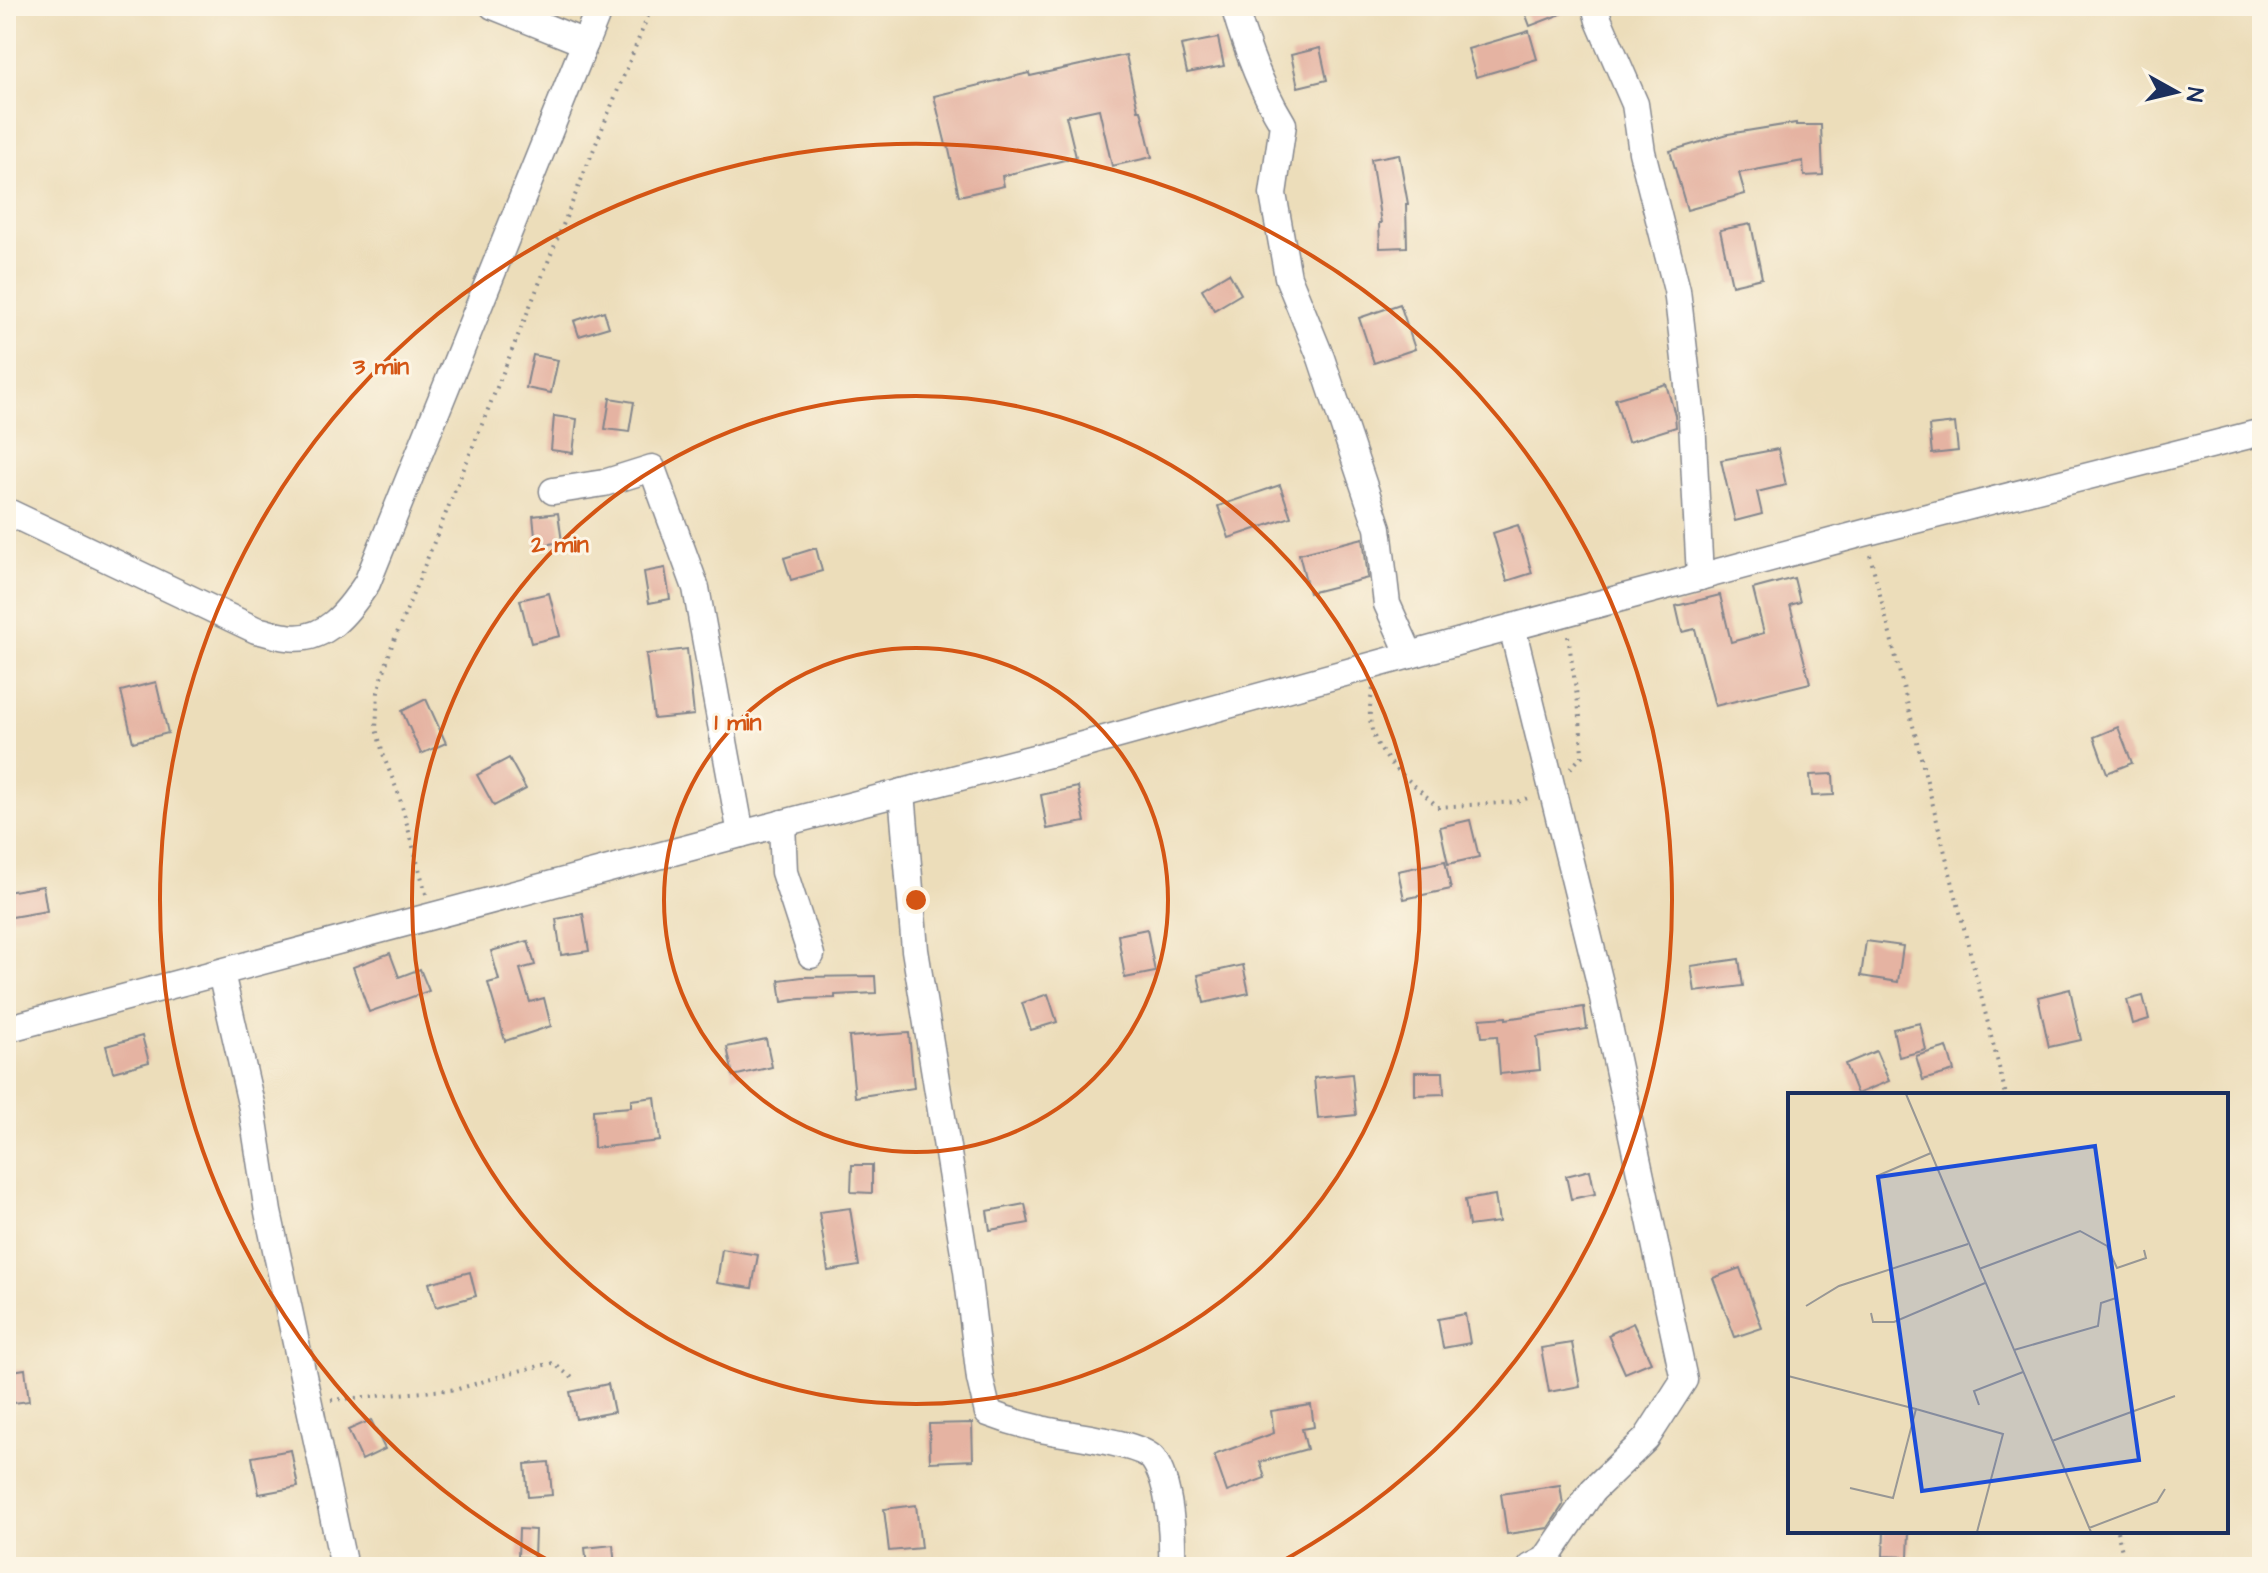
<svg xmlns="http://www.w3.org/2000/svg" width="2268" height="1573" viewBox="0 0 2268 1573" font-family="'Architects Daughter',sans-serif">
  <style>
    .building { fill: #e5b3a2 }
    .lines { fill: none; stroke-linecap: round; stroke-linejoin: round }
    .minor-casing { stroke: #84868c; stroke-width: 29 }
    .path { stroke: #84868c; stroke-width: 4; stroke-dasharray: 2 6; stroke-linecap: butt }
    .minor { stroke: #fff; stroke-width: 26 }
    .ring { fill: none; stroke: #d45514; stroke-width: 4 }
    .inset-road { fill: none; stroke: #989795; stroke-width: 2 }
    .view { fill: #1d4ed8; fill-opacity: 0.15; stroke: #1d4ed8; stroke-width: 4 }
    .inset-edge { fill: none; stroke: #1b2f5e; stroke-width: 4 }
    .centre { fill: #d45514; stroke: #fcf5e5; stroke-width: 4 }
    .ring-label { font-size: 24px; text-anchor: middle; font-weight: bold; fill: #d45514; stroke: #fcf5e5; stroke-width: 6; stroke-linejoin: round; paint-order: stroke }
  </style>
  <rect width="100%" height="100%" fill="#fcf5e5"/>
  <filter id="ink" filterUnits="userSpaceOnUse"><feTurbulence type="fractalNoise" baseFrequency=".0125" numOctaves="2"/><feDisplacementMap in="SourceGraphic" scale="16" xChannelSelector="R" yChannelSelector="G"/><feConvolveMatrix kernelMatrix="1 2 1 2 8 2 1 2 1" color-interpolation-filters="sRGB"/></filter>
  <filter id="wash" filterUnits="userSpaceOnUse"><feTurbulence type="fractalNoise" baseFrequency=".006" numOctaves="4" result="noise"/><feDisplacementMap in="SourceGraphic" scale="32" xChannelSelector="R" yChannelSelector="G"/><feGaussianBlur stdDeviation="1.8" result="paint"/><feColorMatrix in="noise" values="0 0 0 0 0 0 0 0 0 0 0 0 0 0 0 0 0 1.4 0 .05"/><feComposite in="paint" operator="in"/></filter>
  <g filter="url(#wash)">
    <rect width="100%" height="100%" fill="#ecddba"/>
    <g id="blocks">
      <g class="building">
        <polygon points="1535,6 1579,6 1579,7 1530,26 1524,10"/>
        <polygon points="1529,31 1537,59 1476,77 1468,49"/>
        <polygon points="1218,38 1224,66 1187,73 1181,45"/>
        <polygon points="1320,48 1327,80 1298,87 1291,55"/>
        <polygon points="1126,55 1138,110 1141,110 1152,157 1112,166 1099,109 1066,116 1076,157 1002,176 1004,186 959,196 948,145 946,145 934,96 1029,73 1030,76"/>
        <polygon points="1796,123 1796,125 1821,125 1823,175 1804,176 1803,161 1739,173 1745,194 1687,210 1670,151 1728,134"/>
        <polygon points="1399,154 1408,204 1406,204 1407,247 1380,248 1379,223 1381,223 1371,159"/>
        <polygon points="1751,224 1762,278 1732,285 1720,230"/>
        <polygon points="1229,273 1241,294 1214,310 1202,289"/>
        <polygon points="1400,304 1415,349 1374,363 1359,318"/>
        <polygon points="604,311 609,327 579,336 574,321"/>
        <polygon points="533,355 558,360 551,393 526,388"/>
        <polygon points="1666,384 1675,415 1676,427 1628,442 1615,399"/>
        <polygon points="610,398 634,402 629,432 605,429"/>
        <polygon points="554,416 577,419 573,453 551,450"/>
        <polygon points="1955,423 1958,451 1932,454 1929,426"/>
        <polygon points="1778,449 1786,485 1757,492 1762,514 1735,521 1721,460"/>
        <polygon points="1280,485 1291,517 1229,538 1218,506"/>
        <polygon points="558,513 562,542 536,546 533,516"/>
        <polygon points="1518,525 1532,573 1507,581 1493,533"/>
        <polygon points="1363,538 1368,578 1309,593 1299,554"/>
        <polygon points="816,548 822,571 791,580 784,558"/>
        <polygon points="665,568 670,599 649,603 644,572"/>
        <polygon points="1794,578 1800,602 1790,605 1810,683 1715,706 1695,629 1682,632 1676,606 1720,595 1731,642 1764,633 1753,589"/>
        <polygon points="549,593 560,636 531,643 520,600"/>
        <polygon points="687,649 694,715 654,719 646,654"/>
        <polygon points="156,682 168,733 133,742 121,691"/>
        <polygon points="426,699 446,743 421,754 402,711"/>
        <polygon points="2118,727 2132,763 2107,773 2094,737"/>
        <polygon points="509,758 526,789 494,806 477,775"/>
        <polygon points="1833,774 1834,795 1812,796 1810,775"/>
        <polygon points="1078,787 1085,822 1047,829 1041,795"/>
        <polygon points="1470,820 1479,857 1448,864 1440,827"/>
        <polygon points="1445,861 1451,889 1404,899 1398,871"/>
        <polygon points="43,886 47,911 6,918 6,892"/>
        <polygon points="583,914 589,951 561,955 556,919"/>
        <polygon points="1147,929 1155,972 1125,978 1118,935"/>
        <polygon points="528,941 535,965 520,969 530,1002 544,998 551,1026 505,1041 488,983 499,980 491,951"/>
        <polygon points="1866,941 1903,946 1898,982 1861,976"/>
        <polygon points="390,953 399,977 420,969 429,991 369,1012 353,967"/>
        <polygon points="1739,959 1743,986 1695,992 1691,966"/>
        <polygon points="1243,965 1249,993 1204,1003 1198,975"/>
        <polygon points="875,976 876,993 835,995 835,998 800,999 782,1002 779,980 802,977"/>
        <polygon points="2070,989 2081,1040 2049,1047 2038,997"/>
        <polygon points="1048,994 1057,1022 1031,1030 1022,1003"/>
        <polygon points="2143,996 2149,1019 2133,1024 2127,1000"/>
        <polygon points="1584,1007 1587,1029 1537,1037 1540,1070 1500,1074 1497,1036 1482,1037 1480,1019 1506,1017 1506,1019"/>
        <polygon points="1920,1023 1926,1050 1899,1057 1893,1029"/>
        <polygon points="909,1033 914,1088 855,1097 849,1037"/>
        <polygon points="142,1036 149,1062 113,1072 106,1046"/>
        <polygon points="766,1039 772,1067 733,1076 727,1047"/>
        <polygon points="1947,1047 1954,1071 1923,1080 1916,1056"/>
        <polygon points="1876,1051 1889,1081 1857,1094 1845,1064"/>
        <polygon points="1415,1072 1443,1072 1444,1094 1415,1095"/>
        <polygon points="1352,1074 1356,1115 1318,1119 1314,1078"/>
        <polygon points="655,1097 660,1141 594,1148 593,1110 631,1107 631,1100"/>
        <polygon points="852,1165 872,1165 872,1193 851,1192"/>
        <polygon points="1590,1170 1595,1194 1571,1199 1566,1176"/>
        <polygon points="1495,1195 1499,1222 1469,1226 1465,1200"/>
        <polygon points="1025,1204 1029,1223 990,1230 987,1211"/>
        <polygon points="850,1208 859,1266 828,1271 819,1212"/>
        <polygon points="722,1249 758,1255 752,1288 717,1283"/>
        <polygon points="1740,1268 1762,1328 1735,1337 1713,1278"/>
        <polygon points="470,1272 476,1296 436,1307 429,1283"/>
        <polygon points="1465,1314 1470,1343 1443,1348 1438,1319"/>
        <polygon points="1633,1323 1651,1362 1625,1373 1608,1335"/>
        <polygon points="1572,1343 1580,1386 1549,1392 1541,1348"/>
        <polygon points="25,1369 29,1401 6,1404 6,1372"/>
        <polygon points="608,1384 614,1412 576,1419 570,1392"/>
        <polygon points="1311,1405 1314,1427 1302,1429 1307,1449 1260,1462 1265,1478 1227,1492 1214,1455 1274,1433 1271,1411"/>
        <polygon points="371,1420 385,1449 362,1460 348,1430"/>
        <polygon points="972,1423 973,1460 930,1462 929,1424"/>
        <polygon points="291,1450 298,1487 259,1494 252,1457"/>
        <polygon points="549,1462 552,1495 528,1497 525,1464"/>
        <polygon points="1560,1485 1563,1505 1548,1528 1507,1534 1501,1494"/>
        <polygon points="916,1505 921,1548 889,1551 884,1509"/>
        <polygon points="519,1529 535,1530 534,1558 518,1557"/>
        <polygon points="1884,1531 1909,1531 1908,1557 1883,1556"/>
        <polygon points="613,1545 615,1567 587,1567 585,1548"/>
      </g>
    </g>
  </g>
  <g filter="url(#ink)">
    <use href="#blocks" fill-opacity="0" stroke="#84868c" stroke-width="2"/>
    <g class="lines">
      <defs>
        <g id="minor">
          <polyline points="493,6 585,43 600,6"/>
          <path d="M1234,6C1246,48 1260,87 1283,124L1273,194L1288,277L1321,358L1378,528L1387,604L1410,655"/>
          <polyline points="1595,6 1599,21 1635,104 1642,152 1677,290 1692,420 1700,577"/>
          <polyline points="553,491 604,483 652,468 696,588 741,834"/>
          <path d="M6,511L256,630C266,632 277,636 287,637C325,643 348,612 367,583L585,43"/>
          <polyline points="1512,627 1599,979 1684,1380 1646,1439 1593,1490 1545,1560 1531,1567"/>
          <path d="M902,792L915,950L967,1271L980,1379L988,1413C1006,1420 1023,1425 1041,1429C1065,1435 1139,1442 1153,1459C1171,1483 1173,1538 1172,1567"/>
          <polyline points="782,823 784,872 811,955"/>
          <polyline points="221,973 252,1108 268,1212 344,1567"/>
          <polyline points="6,1029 741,834 1057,752 1479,636 1864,533 2262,432"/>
        </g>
      </defs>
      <use href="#minor" class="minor-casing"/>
      <g class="path">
        <polyline points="1870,555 2006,1095"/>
        <polyline points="1568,636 1580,717 1582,756 1569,770"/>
        <path d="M1373,689C1358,749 1400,770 1438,807L1516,802L1531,797"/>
        <polyline points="426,894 399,795 385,760 376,729 378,692 391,648 652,6"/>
        <polyline points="331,1400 458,1389 514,1372 553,1363 575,1380"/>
        <polyline points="2117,1531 2126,1567"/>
      </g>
      <use href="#minor" class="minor"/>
    </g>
  </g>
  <g class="ring">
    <circle cx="916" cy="900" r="252"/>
    <circle cx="916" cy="900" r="504"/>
    <path d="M555 1564A756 756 0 1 1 1277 1564"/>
  </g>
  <g transform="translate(1788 1093)">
    <rect width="440" height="440" fill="#ecddba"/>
    <path class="inset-road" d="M118,1L303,439M89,83L143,60M191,176L292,138L319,153L329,175L358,165L356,157M18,213L51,193L180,151M83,220L85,229H106L197,190M226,257L310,233L313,210L328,205M0,283L128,316L105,405L62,395M191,312L186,298L235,279M128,316L215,341L189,439M264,348L387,303M301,435L369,409L377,396"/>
    <path class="view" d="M307,53L351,367L134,398L90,84Z"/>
    <rect width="440" height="440" class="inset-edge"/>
  </g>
  <circle cx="916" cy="900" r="12" class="centre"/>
  <g class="ring-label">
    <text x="381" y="374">3 min</text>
    <text x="560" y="552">2 min</text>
    <text x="738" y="730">1 min</text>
  </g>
  <rect width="2268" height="1573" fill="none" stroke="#fcf5e5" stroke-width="32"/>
  <g transform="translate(2176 92) rotate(98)" stroke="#fcf5e5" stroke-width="6" paint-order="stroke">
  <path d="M0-6L14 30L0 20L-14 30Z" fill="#1b2f5e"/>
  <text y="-12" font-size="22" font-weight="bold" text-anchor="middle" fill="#1b2f5e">N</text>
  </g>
</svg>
